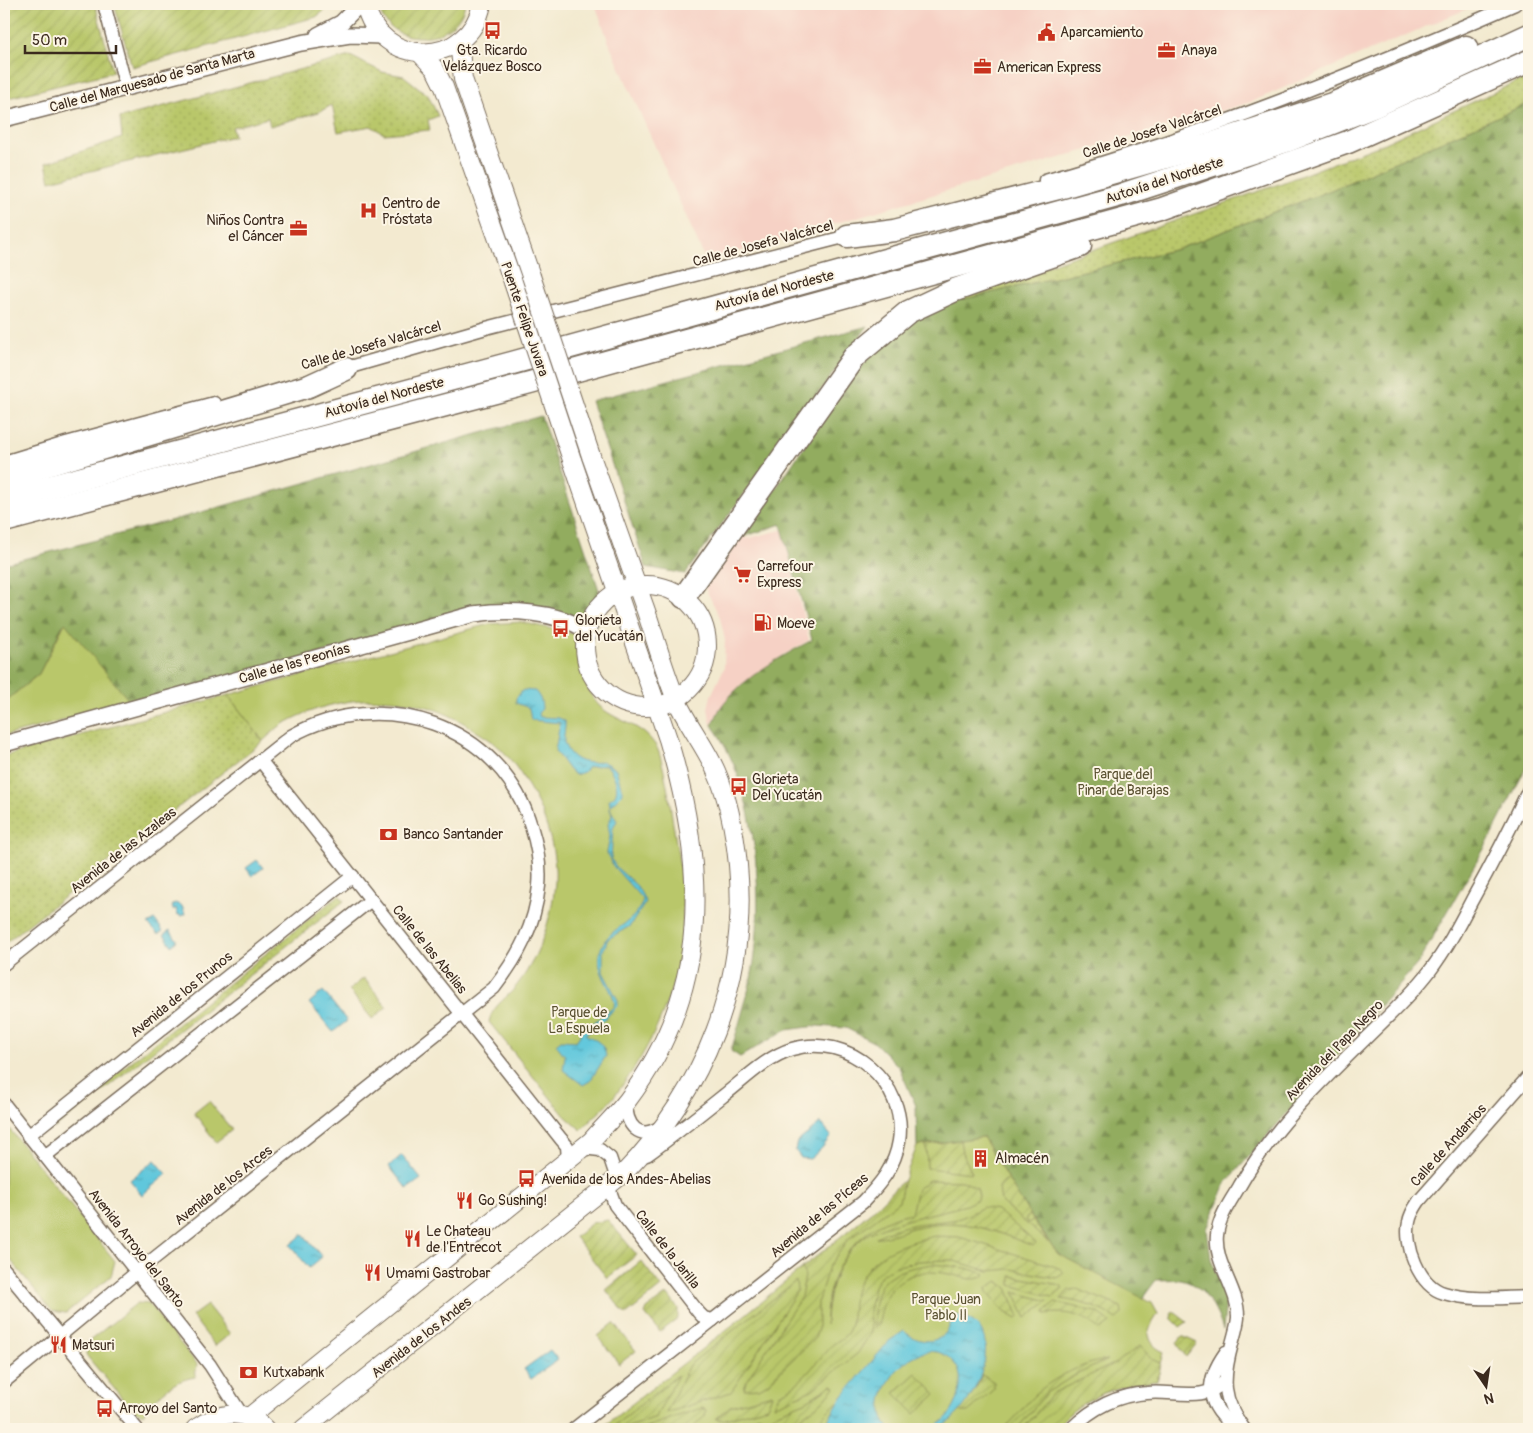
<svg xmlns="http://www.w3.org/2000/svg" width="1533" height="1433" viewBox="0 0 1533 1433" font-family="Pangolin,sans-serif">
  <style>
    .built { fill: #f6d1c5 }
    .grass { fill: url(#grass-dots); stroke: #7a7844 }
    .forest { fill: url(#forest-firs); stroke: #666b3e }
    .park { fill: #b9c76a; stroke: #7a7844 }
    .garden { fill: url(#garden-furrows); stroke: #7a7844 }
    .water { fill: url(#water-ripples); stroke: #4e787d }
    .lines { fill: none; stroke-linecap: round; stroke-linejoin: round }
    .minor-casing { stroke: #7b6d5c; stroke-width: 15 }
    .tertiary-casing { stroke: #7b6d5c; stroke-width: 18 }
    .secondary-casing { stroke: #7b6d5c; stroke-width: 20 }
    .motorway-casing { stroke: #7b6d5c; stroke-width: 25 }
    .minor { stroke: #fff; stroke-width: 12 }
    .tertiary { stroke: #fff; stroke-width: 15 }
    .secondary { stroke: #fff; stroke-width: 18 }
    .motorway { stroke: #fff; stroke-width: 22 }
    .secondary-bridge-casing { stroke: #7b6d5c; stroke-width: 20; stroke-linecap: butt }
    .secondary-bridge { stroke: #fff; stroke-width: 18 }
    .labels { text-anchor: middle; stroke-width: 4; stroke-linejoin: round; paint-order: stroke }
    .poi-label { font-size: 14px; fill: #3b2a1e; stroke: #fcf5e5; text-anchor: start }
    .street-label { font-size: 14px; fill: #3b2a1e; stroke: #fcf5e5 }
    .park-label { font-size: 14px; fill: #5a5131; stroke: #fcf5e5 }
  </style>
  <defs>
    <pattern id="grass-dots" width="8" height="8" patternUnits="userSpaceOnUse" patternTransform="scale(1.25)"><rect width="8" height="8" fill="#b9c76a"/><path d="M2 2h.1M6 6h.1" fill="none" stroke="#a0ab5b" stroke-width="1.8" stroke-linecap="round"/></pattern>
    <pattern id="forest-firs" width="22" height="20" patternUnits="userSpaceOnUse" patternTransform="scale(1.25)"><rect width="22" height="20" fill="#92ac5e"/><path d="M5 1l3.5 6h-7zM16 11l3.5 6h-7z" fill="#788c4d"/></pattern>
    <pattern id="garden-furrows" width="10" height="10" patternUnits="userSpaceOnUse" patternTransform="scale(1.25)"><rect width="10" height="10" fill="#b9c76a"/><path d="M-1 1l2-2M0 10L10 0M9 11l2-2" fill="none" stroke="#a0ab5b"/></pattern>
    <pattern id="water-ripples" width="26" height="14" patternUnits="userSpaceOnUse" patternTransform="scale(1.25)"><rect width="26" height="14" fill="#60c7dc"/><path d="M2 4q2-2 4 0t4 0M15 11q2-2 4 0t4 0" fill="none" stroke="#50a2b2"/></pattern>
  </defs>
  <rect width="100%" height="100%" fill="#fcf5e5"/>
  <filter id="ink" filterUnits="userSpaceOnUse"><feTurbulence type="fractalNoise" baseFrequency=".02" numOctaves="2"/><feDisplacementMap in="SourceGraphic" scale="10" xChannelSelector="R" yChannelSelector="G"/><feConvolveMatrix kernelMatrix="1 2 1 2 8 2 1 2 1" color-interpolation-filters="sRGB"/></filter>
  <filter id="wash" filterUnits="userSpaceOnUse"><feTurbulence type="fractalNoise" baseFrequency=".0096" numOctaves="4" result="noise"/><feDisplacementMap in="SourceGraphic" scale="20" xChannelSelector="R" yChannelSelector="G"/><feGaussianBlur stdDeviation="1.12" result="paint"/><feColorMatrix in="noise" values="0 0 0 0 0 0 0 0 0 0 0 0 0 0 0 0 0 1.4 0 .05"/><feComposite in="paint" operator="in"/></filter>
  <g filter="url(#wash)">
    <rect width="100%" height="100%" fill="#f3ead0"/>
    <g class="built">
      <polygon points="595,4 1478,4 1251,102 706,261 609,43"/>
      <polygon points="782,530 809,640 783,655 740,685 717,713 711,725 708,708 711,696 724,668 725,640 720,617 705,588 741,537 749,538"/>
    </g>
    <g class="grass">
      <polygon points="350,56 382,72 404,76 428,95 438,116 428,120 430,130 384,134 371,126 338,132 332,105 319,112 270,126 268,118 232,127 234,136 50,181 46,163 122,138 120,118"/>
      <polygon points="1529,76 1529,103 1329,191 1178,249 931,307 1279,184 1378,146"/>
      <polygon points="228,695 263,741 4,944 4,756"/>
      <polygon points="339,895 344,901 54,1129 52,1125"/>
    </g>
    <g class="forest">
      <path d="M1529,103V762L1488,842L1418,963L1226,1183L1207,1229L1211,1259L1226,1300L1223,1330C1217,1310 1204,1285 1181,1280C1173,1279 1164,1280 1156,1280L1142,1299L1058,1254L1024,1207L983,1137L917,1146L916,1106L899,1067L875,1043L846,1028L817,1026L786,1030L740,1057L731,1051C740,1020 751,987 755,955C763,884 755,784 712,725C716,719 718,710 723,704C745,676 781,657 812,640L781,524L743,537L831,407L877,347L931,307L1178,249L1329,191Z"/>
      <polygon points="868,326 685,574 646,567 591,401"/>
      <polygon points="541,416 603,602 584,619 506,605 131,703 63,625 39,674 7,700 4,700 4,564 177,519"/>
    </g>
    <g class="park">
      <path d="M521,622L575,634C578,658 583,694 604,710C624,724 641,724 656,746C663,757 671,808 673,824C678,853 683,883 683,914C683,981 654,1046 613,1098C604,1109 591,1119 581,1130L565,1116L489,1022C492,1007 503,1001 513,990C538,961 552,920 555,882C557,856 548,825 537,802C527,783 516,764 501,749C494,742 484,736 476,731C420,691 347,690 287,722C278,726 270,735 263,741L228,695L489,624Z"/>
      <polygon points="65,623 131,703 4,736 4,700 7,700 39,674"/>
      <polygon points="364,978 387,1007 372,1019 349,990"/>
      <polygon points="209,1101 232,1130 216,1142 194,1113"/>
      <polygon points="4,1122 115,1261 111,1276 66,1313 52,1311 4,1252"/>
      <path d="M983,1137L1024,1207L1058,1254L1152,1303L1158,1314L1148,1330C1150,1342 1153,1347 1164,1352L1157,1381C1118,1384 1079,1398 1055,1429H600L735,1323L871,1212L904,1180L917,1146Z"/>
      <path d="M137,1303L149,1304L197,1364L195,1377C171,1381 158,1395 144,1414L133,1411L86,1355L88,1342Z"/>
      <polygon points="207,1305 230,1334 215,1346 192,1316"/>
      <polygon points="614,1323 636,1351 619,1364 598,1336"/>
    </g>
    <g class="garden">
      <polygon points="4,4 95,4 113,72 4,99"/>
      <polygon points="114,4 333,4 316,17 132,67"/>
      <path d="M378,4H465C456,47 385,49 378,4Z"/>
      <polygon points="960,1140 962,1152 972,1173 927,1168 926,1145"/>
      <polygon points="1007,1178 1030,1215 1025,1219 1028,1223 1033,1220 1048,1242 1001,1202 999,1188"/>
      <polygon points="904,1180 899,1201 849,1239 829,1266 818,1301 818,1329 815,1338 768,1383 759,1388 744,1389 746,1381 801,1297 805,1276 802,1268 871,1212"/>
      <path d="M929,1180L963,1181L977,1188L979,1195L978,1199L966,1205C938,1213 908,1218 881,1228C842,1242 826,1288 826,1325C824,1283 846,1240 886,1221C893,1217 903,1215 911,1213L917,1189Z"/>
      <path d="M983,1207L997,1210L1036,1243L1033,1246C994,1231 964,1217 921,1226C906,1228 891,1238 876,1237C901,1224 926,1223 953,1220C963,1218 974,1212 983,1207Z"/>
      <polygon points="608,1220 637,1255 607,1278 575,1237 592,1223"/>
      <path d="M935,1236L959,1237L1048,1264L1061,1269L1064,1273L1057,1278L1011,1269L989,1271L951,1260L919,1261L894,1267L883,1273L874,1286L869,1311L871,1332L858,1353L812,1390L774,1406L779,1394C802,1385 813,1365 829,1348C835,1341 845,1339 849,1330C854,1318 851,1304 855,1292C867,1254 900,1244 935,1236Z"/>
      <polygon points="641,1261 661,1287 626,1315 606,1290"/>
      <path d="M933,1264L966,1268L986,1274C974,1284 962,1276 949,1274C908,1266 883,1284 879,1325L874,1328C872,1278 887,1271 933,1264Z"/>
      <polygon points="1011,1276 1061,1285 1063,1289 1053,1297 1011,1285"/>
      <polygon points="796,1281 797,1291 731,1392 666,1413 689,1365"/>
      <polygon points="998,1281 1007,1288 1019,1317 1017,1319 1005,1312 987,1292 986,1288"/>
      <path d="M1077,1289L1121,1307L1122,1314L1116,1319C1099,1307 1082,1302 1061,1299L1069,1290Z"/>
      <polygon points="1014,1292 1048,1301 1026,1318"/>
      <polygon points="667,1294 678,1308 678,1319 660,1332 645,1314 647,1309"/>
      <path d="M1055,1302L1099,1313L1110,1323L1100,1330C1083,1315 1069,1311 1046,1314L1045,1312Z"/>
      <polygon points="1173,1311 1187,1322 1180,1327 1172,1319 1171,1313"/>
      <polygon points="1182,1336 1197,1343 1186,1357 1177,1343"/>
      <path d="M1140,1346L1152,1359L1161,1363L1157,1381C1118,1384 1079,1398 1055,1429H1023L1053,1393L1116,1363Z"/>
      <path d="M1107,1360L1072,1377L1046,1393L1017,1429H1002C1013,1422 1020,1411 1029,1401C1046,1381 1081,1363 1107,1360Z"/>
      <polygon points="916,1373 936,1394 915,1414 894,1393"/>
      <polygon points="678,1375 656,1417 623,1429 610,1429"/>
      <polygon points="982,1375 994,1382 994,1389 968,1412 961,1412 960,1409 976,1388"/>
      <polygon points="832,1385 835,1387 822,1402 785,1429 764,1429 772,1415 805,1402"/>
      <polygon points="772,1394 767,1407 722,1420 716,1419 730,1406"/>
      <polygon points="842,1397 823,1429 810,1429"/>
      <polygon points="702,1408 706,1410 705,1416 691,1429 640,1429"/>
      <polygon points="761,1415 762,1417 756,1429 711,1429"/>
    </g>
    <g class="water">
      <path d="M523,690L535,691C540,697 542,701 542,709L538,713L540,717L559,718L565,721C566,728 563,735 564,742C569,760 586,766 602,761L616,769L623,793L609,807L617,821L613,827L611,859L617,868L637,886L646,902L630,926L608,939L603,951V972L618,1000V1005L598,1026L585,1034C595,1040 604,1042 606,1056L590,1081L583,1085L563,1070L565,1056L556,1044L561,1040L576,1041L584,1030L614,1007C618,994 594,974 600,952C606,926 635,927 643,900L613,866L607,853L610,836L608,824L612,816L609,800C611,798 614,797 615,795C620,787 612,768 605,765L588,767L584,772L575,775L569,770L555,751L560,723L531,720L529,708L516,703V698Z"/>
      <polygon points="257,860 263,868 252,876 246,868"/>
      <polygon points="175,903 182,906 185,914 181,916 177,914 176,908 173,910 172,905"/>
      <polygon points="155,920 163,931 158,934 148,924"/>
      <polygon points="170,930 177,940 172,946 164,934"/>
      <polygon points="323,991 347,1021 333,1032 309,1003"/>
      <polygon points="821,1123 831,1136 822,1148 810,1159 801,1158 795,1150 797,1142"/>
      <polygon points="402,1155 421,1179 407,1189 389,1166"/>
      <polygon points="155,1160 167,1174 142,1195 130,1180"/>
      <polygon points="303,1234 322,1257 309,1268 290,1245"/>
      <path d="M952,1315C1022,1320 966,1429 932,1429C948,1420 958,1406 960,1387C961,1377 960,1369 953,1362C922,1325 859,1395 890,1429H823L842,1397L851,1386L889,1341L904,1331C922,1348 951,1343 952,1315Z"/>
      <polygon points="550,1350 558,1360 531,1379 524,1369"/>
    </g>
  </g>
  <g filter="url(#ink)">
    <g class="lines">
      <defs>
        <g id="minor">
          <polyline points="104,4 126,87"/>
          <path d="M1045,180C1206,134 1361,71 1515,4"/>
          <polyline points="340,370 486,328 852,235"/>
          <polyline points="4,462 66,443 214,403"/>
          <polyline points="260,760 561,1139 567,1146 568,1160"/>
          <path d="M4,964L291,736C381,685 501,724 531,826C537,845 541,866 539,886C535,926 518,957 494,988L137,1272L4,1382"/>
          <path d="M1529,1076L1419,1201C1415,1207 1410,1215 1409,1222C1404,1245 1419,1286 1444,1293C1471,1301 1502,1298 1529,1297"/>
          <path d="M626,1102C626,1126 639,1142 662,1126"/>
          <polyline points="4,1104 210,1365 242,1415"/>
          <polyline points="28,1136 353,876"/>
          <polyline points="582,1148 600,1150 610,1158 615,1173 610,1191 615,1205 699,1313 704,1318 713,1320"/>
          <polyline points="45,1156 371,900"/>
          <polyline points="4,1269 137,1429"/>
          <path d="M1226,1352C1203,1384 1206,1406 1237,1429"/>
          <path d="M574,1429L863,1202C880,1184 895,1167 899,1141C908,1083 848,1032 792,1049C766,1057 744,1080 723,1096C698,1116 673,1136 647,1155"/>
          <path d="M1071,1429C1092,1408 1117,1395 1147,1393C1173,1390 1205,1403 1225,1381"/>
          <path d="M1244,1429C1222,1399 1222,1380 1232,1344C1234,1336 1237,1327 1238,1318C1239,1289 1214,1265 1217,1235C1219,1217 1230,1202 1239,1187C1270,1132 1317,1086 1361,1043C1384,1020 1409,998 1429,972C1446,950 1459,925 1472,900C1492,864 1511,827 1529,789"/>
        </g>
        <g id="tertiary">
          <polyline points="318,35 341,23 360,4"/>
          <polyline points="4,119 301,43 350,35 381,36"/>
          <path d="M4,744L474,614C510,609 555,611 586,630"/>
        </g>
        <g id="secondary">
          <path d="M365,4C379,68 469,69 482,4"/>
          <polyline points="459,41 463,79 531,276"/>
          <polyline points="420,53 435,69 444,87 513,282"/>
          <circle cx="646" cy="646" r="61"/>
          <path d="M249,1417L591,1141C602,1128 616,1115 627,1101C712,989 706,867 668,739L572,460"/>
          <path d="M195,1429C218,1412 244,1407 265,1429"/>
          <path d="M303,1429L624,1173C704,1090 749,981 738,865C735,834 729,800 716,771C705,746 687,724 676,699C664,671 656,640 646,611C628,559 609,508 591,456"/>
        </g>
        <g id="motorway">
          <polyline points="847,236 894,230 1066,186 1208,145 1332,104 1466,47"/>
          <polyline points="4,478 309,386 346,369"/>
          <polyline points="4,499 512,363 1121,195 1289,140 1375,106 1529,35"/>
          <polyline points="4,521 530,383 1162,209 1348,142 1529,61"/>
          <polyline points="684,597 854,357 908,312 955,290 1080,246"/>
        </g>
      </defs>
      <use href="#minor" class="minor-casing"/>
      <use href="#tertiary" class="tertiary-casing"/>
      <use href="#secondary" class="secondary-casing"/>
      <use href="#motorway" class="motorway-casing"/>
      <use href="#minor" class="minor"/>
      <use href="#tertiary" class="tertiary"/>
      <use href="#secondary" class="secondary"/>
      <use href="#motorway" class="motorway"/>
      <defs>
        <g id="secondary-bridge">
          <polyline points="531,276 591,456"/>
          <polyline points="513,282 572,460"/>
        </g>
      </defs>
      <use href="#secondary-bridge" class="secondary-bridge-casing"/>
      <use href="#secondary-bridge" class="secondary-bridge"/>
    </g>
  </g>
  <defs>
    <symbol id="bus-bare" viewBox="-9 -9 18 18"><path d="M-5-6H5V4H4V6H2V4H-2V6H-4V4H-5ZM-3.5-4V0h7V-4ZM-3.5 1.2v1.5H-2V1.2ZM2 1.2v1.5H3.5V1.2Z" fill="#c8321e" stroke="#fcf5e5" stroke-width="2.5" paint-order="stroke"/></symbol>
    <symbol id="civic-bare" viewBox="-9 -9 18 18"><path d="M-.6-6.5H3V-4.5H.6V-3L4-1V1h2V6H-6V1h2V-1L-.6-3ZM-1.2 2.5V6h2.4V2.5Z" fill="#c8321e" stroke="#fcf5e5" stroke-width="2.5" paint-order="stroke"/></symbol>
    <symbol id="office-bare" viewBox="-9 -9 18 18"><path d="M-6-3h4V-5.5h4V-3h4V5H-6ZM-1-4.5V-3h2v-1.5ZM-6 0V1H6V0Z" fill="#c8321e" stroke="#fcf5e5" stroke-width="2.5" paint-order="stroke"/></symbol>
    <symbol id="hospital-bare" viewBox="-9 -9 18 18"><path d="M-5-5h3v3.5h4V-5h3V5h-3V1.5h-4V5h-3Z" fill="#c8321e" stroke="#fcf5e5" stroke-width="2.5" paint-order="stroke"/></symbol>
    <symbol id="supermarket-bare" viewBox="-9 -9 18 18"><path d="M-6-5.5h2.5l.6 2H6L4.5 2H-2.5L-4.4-4H-6ZM-1.5 3.2a1.3 1.3 0 1 0 .1 0ZM3 3.2a1.3 1.3 0 1 0 .1 0Z" fill="#c8321e" stroke="#fcf5e5" stroke-width="2.5" paint-order="stroke"/></symbol>
    <symbol id="fuel-bare" viewBox="-9 -9 18 18"><path d="M-5.5-6h7V0h2V4h1.3V-2.5L3-4.5l.8-.8L6-3V5H2.5V1h-1V6h-7ZM-4.2-4.7v3.2H.2V-4.7Z" fill="#c8321e" stroke="#fcf5e5" stroke-width="2.5" paint-order="stroke"/></symbol>
    <symbol id="bank-bare" viewBox="-9 -9 18 18"><path d="M-6-4H6V4H-6ZM0-2.3a2.3 2.3 0 1 0 0 4.6a2.3 2.3 0 1 0 0-4.6Z" fill="#c8321e" stroke="#fcf5e5" stroke-width="2.5" paint-order="stroke"/></symbol>
    <symbol id="building-bare" viewBox="-9 -9 18 18"><path d="M-4-6H4V6H1V3H-1V6H-4ZM-2.5-4.3h1.7v1.8h-1.7ZM.8-4.3h1.7v1.8H.8ZM-2.5-1h1.7V.8h-1.7ZM.8-1h1.7V.8H.8Z" fill="#c8321e" stroke="#fcf5e5" stroke-width="2.5" paint-order="stroke"/></symbol>
    <symbol id="restaurant-bare" viewBox="-9 -9 18 18"><path d="M-5-6h1v4h1v-4h1v4h1v-4h1v5L-1.5 .5V6h-2V.5L-5-1ZM5-6V6H3V1.5H1.5Q1.5-4 5-6Z" fill="#c8321e" stroke="#fcf5e5" stroke-width="2.5" paint-order="stroke"/></symbol>
  </defs>
  <g fill-rule="evenodd">
    <use href="#bus-bare" x="480" y="18" width="25" height="25"/>
    <use href="#civic-bare" x="1034" y="20" width="25" height="25"/>
    <use href="#office-bare" x="1154" y="38" width="25" height="25"/>
    <use href="#office-bare" x="970" y="54" width="25" height="25"/>
    <use href="#hospital-bare" x="356" y="198" width="25" height="25"/>
    <use href="#office-bare" x="286" y="216" width="25" height="25"/>
    <use href="#supermarket-bare" x="730" y="562" width="25" height="25"/>
    <use href="#fuel-bare" x="750" y="610" width="25" height="25"/>
    <use href="#bus-bare" x="548" y="616" width="25" height="25"/>
    <use href="#bus-bare" x="726" y="774" width="25" height="25"/>
    <use href="#bank-bare" x="376" y="822" width="25" height="25"/>
    <use href="#building-bare" x="968" y="1146" width="25" height="25"/>
    <use href="#bus-bare" x="514" y="1166" width="25" height="25"/>
    <use href="#restaurant-bare" x="452" y="1188" width="25" height="25"/>
    <use href="#restaurant-bare" x="400" y="1226" width="25" height="25"/>
    <use href="#restaurant-bare" x="360" y="1260" width="25" height="25"/>
    <use href="#restaurant-bare" x="46" y="1332" width="25" height="25"/>
    <use href="#bank-bare" x="236" y="1360" width="25" height="25"/>
    <use href="#bus-bare" x="92" y="1396" width="25" height="25"/>
  </g>
  <g class="labels">
    <g class="poi-label">
      <text x="1060" y="37">Aparcamiento</text>
      <text x="492" y="55" text-anchor="middle">Gta. Ricardo<tspan x="492" dy="16">Velázquez Bosco</tspan></text>
      <text x="1181" y="55">Anaya</text>
      <text x="997" y="72">American Express</text>
      <text x="382" y="208">Centro de<tspan x="382" dy="16">Próstata</tspan></text>
      <text x="284" y="225" text-anchor="end">Niños Contra<tspan x="284" dy="16">el Cáncer</tspan></text>
      <text x="757" y="571">Carrefour<tspan x="757" dy="16">Express</tspan></text>
      <text x="575" y="625">Glorieta<tspan x="575" dy="16">del Yucatán</tspan></text>
      <text x="777" y="628">Moeve</text>
      <text x="752" y="784">Glorieta<tspan x="752" dy="16">Del Yucatán</tspan></text>
      <text x="403" y="839">Banco Santander</text>
      <text x="995" y="1163">Almacén</text>
      <text x="541" y="1184">Avenida de los Andes-Abelias</text>
      <text x="478" y="1205">Go Sushing!</text>
      <text x="426" y="1236">Le Chateau<tspan x="426" dy="16">de l'Entrecot</tspan></text>
      <text x="386" y="1278">Umami Gastrobar</text>
      <text x="72" y="1350">Matsuri</text>
      <text x="263" y="1377">Kutxabank</text>
      <text x="119" y="1413">Arroyo del Santo</text>
    </g>
    <g class="street-label">
      <text transform="translate(152 80) rotate(-15)" y="5">Calle del Marquesado de Santa Marta</text>
      <text transform="translate(1152 131) rotate(-18)" y="5">Calle de Josefa Valcárcel</text>
      <text transform="translate(1164 180) rotate(-18)" y="5">Autovía del Nordeste</text>
      <text transform="translate(763 243) rotate(-15)" y="5">Calle de Josefa Valcárcel</text>
      <text transform="translate(774 290) rotate(-15)" y="5">Autovía del Nordeste</text>
      <text transform="translate(525 319) rotate(71)" y="5">Puente Felipe Juvara</text>
      <text transform="translate(371 345) rotate(-16)" y="5">Calle de Josefa Valcárcel</text>
      <text transform="translate(384 397) rotate(-15)" y="5">Autovía del Nordeste</text>
      <text transform="translate(294 663) rotate(-16)" y="5">Calle de las Peonías</text>
      <text transform="translate(123 850) rotate(-38)" y="5">Avenida de las Azaleas</text>
      <text transform="translate(430 949) rotate(51)" y="5">Calle de las Abelias</text>
      <text transform="translate(181 994) rotate(-39)" y="5">Avenida de los Prunos</text>
      <text transform="translate(1334 1050) rotate(-46)" y="5">Avenida del Papa Negro</text>
      <text transform="translate(1448 1145) rotate(-48)" y="5">Calle de Andarrios</text>
      <text transform="translate(223 1185) rotate(-38)" y="5">Avenida de los Arces</text>
      <text transform="translate(819 1215) rotate(-40)" y="5">Avenida de las Píceas</text>
      <text transform="translate(137 1248) rotate(52)" y="5">Avenida Arroyo del Santo</text>
      <text transform="translate(668 1249) rotate(52)" y="5">Calle de la Jarilla</text>
      <text transform="translate(421 1337) rotate(-38)" y="5">Avenida de los Andes</text>
    </g>
    <g class="park-label">
      <text x="1123" y="779">Parque del<tspan x="1123" dy="16">Pinar de Barajas</tspan></text>
      <text x="579" y="1017">Parque de<tspan x="579" dy="16">La Espuela</tspan></text>
      <text x="946" y="1304">Parque Juan<tspan x="946" dy="16">Pablo II</tspan></text>
    </g>
  </g>
  <rect width="1533" height="1433" fill="none" stroke="#fcf5e5" stroke-width="20"/>
  <g transform="translate(1486 1386) rotate(167)" stroke="#fcf5e5" stroke-width="4" paint-order="stroke">
  <path d="M0-4L9 19L0 12L-9 19Z" fill="#3b2a1e"/>
  <text y="-8" font-size="14" font-weight="bold" text-anchor="middle" fill="#3b2a1e">N</text>
  </g>
  <path d="M25 45v8h91v-8" fill="none" stroke="#3b2a1e" stroke-width="2.5"/>
  <text x="32" y="45" font-size="15" fill="#3b2a1e" stroke="#fcf5e5" stroke-width="4" paint-order="stroke">50 m</text>
</svg>
